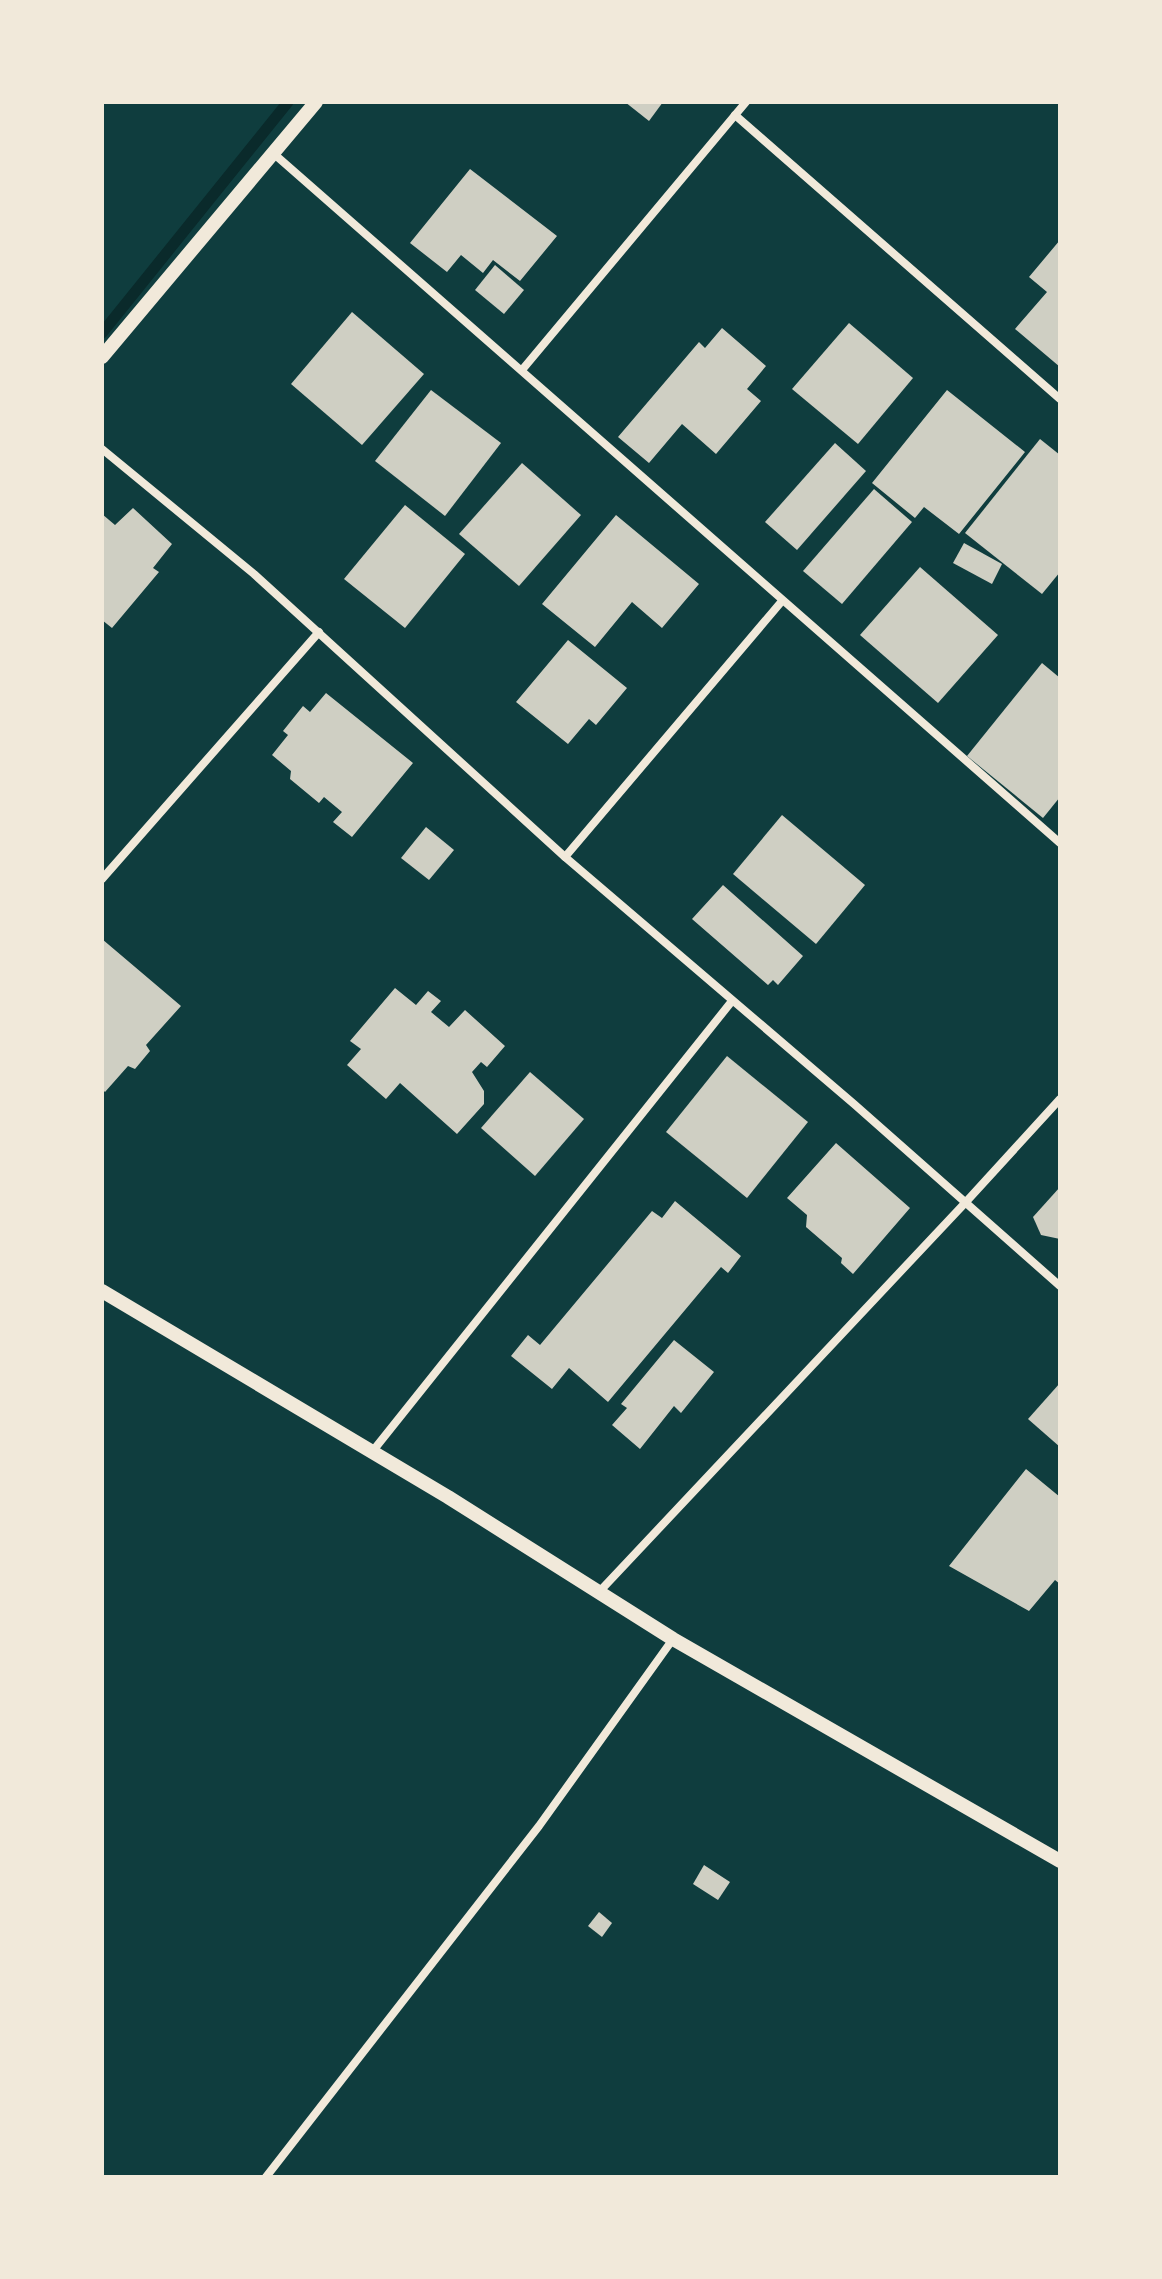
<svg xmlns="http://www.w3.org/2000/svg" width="1162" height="2279" viewBox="0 0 1162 2279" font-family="'Source Sans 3',sans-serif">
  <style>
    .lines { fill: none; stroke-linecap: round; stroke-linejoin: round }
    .stream { stroke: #0a2a2b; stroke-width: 11 }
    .building { fill: #cfcfc3 }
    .minor { stroke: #f1e9da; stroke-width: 8 }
    .tertiary { stroke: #f1e9da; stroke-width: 14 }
  </style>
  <rect width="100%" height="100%" fill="#0f3d3e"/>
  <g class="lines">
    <polyline class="stream" points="102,333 288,102"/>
  </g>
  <g class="building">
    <polygon points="625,102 663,102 649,121"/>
    <polygon points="470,169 557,236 520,281 493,260 483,273 461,255 447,272 410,243"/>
    <polygon points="1060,240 1060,367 1015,329 1047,292 1029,277"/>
    <polygon points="495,265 524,290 504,314 475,290"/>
    <polygon points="352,312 424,374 362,445 291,384"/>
    <polygon points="849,323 913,378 858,444 792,389"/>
    <polygon points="722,328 766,366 747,389 761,401 716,454 682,424 649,463 618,437 699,342 705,348"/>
    <polygon points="431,390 501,443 445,516 375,461"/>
    <polygon points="947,390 1025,452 959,534 924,507 915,518 872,483"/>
    <polygon points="1040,439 1060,455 1060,572 1042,594 965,533"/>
    <polygon points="835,443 866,471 797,550 765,522"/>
    <polygon points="522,463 581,515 519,586 459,534"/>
    <polygon points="874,489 912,522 842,604 803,571"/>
    <polygon points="405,505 465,554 405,628 344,579"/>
    <polygon points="133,508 172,544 153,568 159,572 112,628 102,620 102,514 115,525"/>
    <polygon points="616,515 699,584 662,628 632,602 595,647 542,604"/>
    <polygon points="964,543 1002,564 992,584 953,563"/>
    <polygon points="920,567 998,635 938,703 860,635"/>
    <polygon points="568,640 627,688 596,725 589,719 568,744 516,702"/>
    <polygon points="1042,663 1060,678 1060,797 1043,818 967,756"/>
    <polygon points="326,693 413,763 352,837 333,822 342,812 324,797 319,803 290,779 291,771 272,755 288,735 283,731 303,706 310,712"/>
    <polygon points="782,815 865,885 816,944 733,874"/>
    <polygon points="426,827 454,850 429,880 401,858"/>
    <polygon points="723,885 803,956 778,985 773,980 768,985 692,919"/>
    <polygon points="102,939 181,1006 146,1045 150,1051 135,1069 128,1066 105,1092 102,1089"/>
    <polygon points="395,988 416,1005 428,991 441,1001 431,1012 449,1027 465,1010 505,1046 487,1067 481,1062 472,1072 484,1091 484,1104 457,1134 400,1083 386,1099 347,1065 361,1049 350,1041"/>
    <polygon points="727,1056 808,1122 747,1198 666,1132"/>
    <polygon points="530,1072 584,1119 535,1176 481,1128"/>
    <polygon points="836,1143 910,1208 853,1274 841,1263 842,1258 806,1227 807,1215 787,1198"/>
    <polygon points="1060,1187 1060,1239 1041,1235 1033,1217"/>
    <polygon points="675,1201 741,1256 728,1273 721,1267 608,1402 569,1368 552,1389 511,1356 528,1335 540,1345 652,1211 662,1218"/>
    <polygon points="674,1340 714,1372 681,1413 674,1406 640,1449 612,1425 627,1408 621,1404"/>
    <polygon points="1060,1383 1060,1447 1028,1419"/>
    <polygon points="1026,1469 1060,1497 1060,1584 1055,1580 1029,1611 949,1566"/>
    <polygon points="704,1865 730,1882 718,1900 693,1884"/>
    <polygon points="599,1912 612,1923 602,1937 588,1926"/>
  </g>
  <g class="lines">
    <g class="minor">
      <polyline points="735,115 1060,399"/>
      <polyline points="273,153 1060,843"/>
      <polyline points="522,370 746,102"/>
      <polyline points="102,449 254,574 565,857 854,1104 1060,1286"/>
      <polyline points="565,857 782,601"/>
      <polyline points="102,879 319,632"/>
      <polyline points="372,1452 732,1001"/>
      <polyline points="600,1591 965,1203 1060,1099"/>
      <polyline points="266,2177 539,1826 673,1639"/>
    </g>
    <g class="tertiary">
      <polyline points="102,357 316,102"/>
      <polyline points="102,1291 448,1497 673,1639 1060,1861"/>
    </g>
  </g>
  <rect width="1162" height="2279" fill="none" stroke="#f1e9da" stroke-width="208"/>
</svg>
